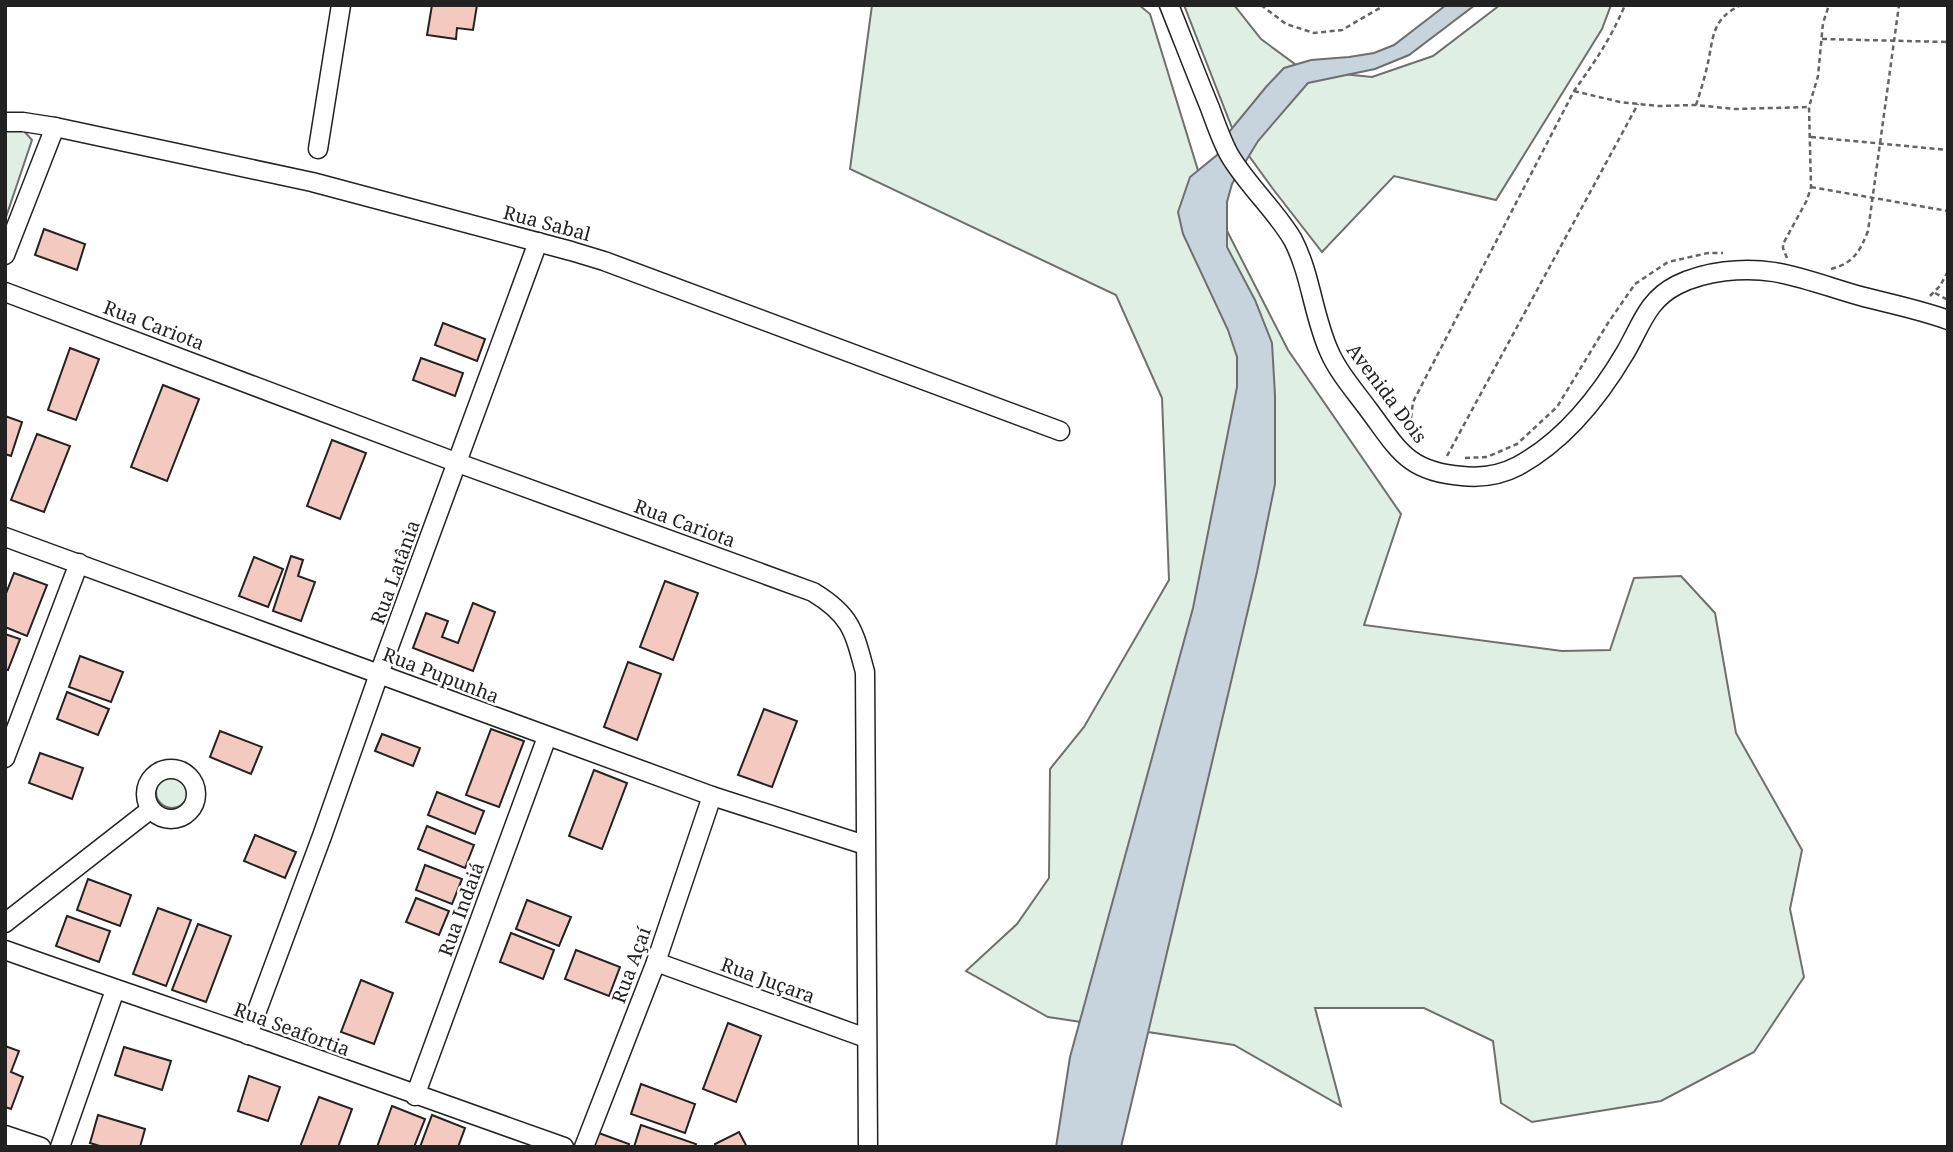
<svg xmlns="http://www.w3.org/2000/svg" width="1953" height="1152" viewBox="0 0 1953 1152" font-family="'Noto Serif',serif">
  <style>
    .green { fill: #e0efe3; stroke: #6f6f6f; stroke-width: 2 }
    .water { fill: #c7d3dd; stroke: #6f6f6f; stroke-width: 2 }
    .building { fill: #f3c9c0; stroke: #222; stroke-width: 2 }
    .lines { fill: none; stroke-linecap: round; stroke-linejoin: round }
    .minor-casing { stroke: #222; stroke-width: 21 }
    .path { stroke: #646464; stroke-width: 2.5; stroke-dasharray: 5 3.5; stroke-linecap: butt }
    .minor { stroke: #fff; stroke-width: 18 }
    .labels { text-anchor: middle; stroke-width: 5; stroke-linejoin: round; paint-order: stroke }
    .street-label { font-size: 19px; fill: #222; stroke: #fff }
  </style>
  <rect width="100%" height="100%" fill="#fff"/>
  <g class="green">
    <polygon points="872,5 1139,5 1150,14 1201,180 1288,350 1401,514 1364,625 1562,651 1610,650 1634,578 1681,576 1715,613 1736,733 1802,850 1790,909 1804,977 1754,1052 1661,1101 1532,1122 1501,1103 1493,1041 1424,1008 1315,1008 1341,1106 1234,1045 1048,1017 966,971 1017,924 1049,878 1050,769 1084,727 1169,580 1162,398 1116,295 850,169"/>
    <polygon points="1184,5 1234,5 1261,39 1303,70 1372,77 1433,56 1500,5 1611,5 1602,29 1496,200 1394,176 1322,252 1273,189 1236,138"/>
    <polygon points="5,130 24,131 32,140 5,220"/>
    <circle cx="172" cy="792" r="16"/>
  </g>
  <polygon class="water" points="1446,5 1475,5 1409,55 1375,69 1308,83 1258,141 1232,184 1227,202 1227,247 1255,300 1272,343 1275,395 1275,484 1257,572 1121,1147 1056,1147 1070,1057 1193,608 1237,387 1237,357 1228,330 1183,234 1178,212 1190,177 1217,155 1229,132 1266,87 1284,68 1311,60 1349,57 1374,53 1394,45"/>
  <g class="building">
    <polygon points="432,5 477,5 473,30 457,28 456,39 427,35"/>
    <polygon points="44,229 85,244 77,270 35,255"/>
    <polygon points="443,323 485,339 477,361 435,345"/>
    <polygon points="70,348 99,359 76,420 48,410"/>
    <polygon points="421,358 463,373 455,396 413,380"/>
    <polygon points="163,385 199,399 167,481 131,467"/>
    <polygon points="5,416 22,422 11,456 5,454"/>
    <polygon points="37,434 70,446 44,512 11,500"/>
    <polygon points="332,440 366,453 340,519 307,506"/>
    <polygon points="291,556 303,560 298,576 315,582 301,621 273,611"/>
    <polygon points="254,557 283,569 268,607 239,596"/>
    <polygon points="14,573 47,585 27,636 5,627 5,596"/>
    <polygon points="665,581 698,593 673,660 640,647"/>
    <polygon points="473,603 495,612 473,671 413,648 426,613 448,621 442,637 458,643"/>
    <polygon points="5,634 20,639 8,670 5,669"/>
    <polygon points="80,656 123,672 111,702 69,687"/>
    <polygon points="628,662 661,674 637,740 604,727"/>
    <polygon points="67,692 109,709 98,735 57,719"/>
    <polygon points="764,709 797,721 772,787 738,775"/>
    <polygon points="491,729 524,741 499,807 466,795"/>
    <polygon points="220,731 262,747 251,774 210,757"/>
    <polygon points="382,734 420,748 413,766 375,751"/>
    <polygon points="40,753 83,768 72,799 29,783"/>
    <polygon points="594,770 627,783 602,849 569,836"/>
    <polygon points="437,792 484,811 475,834 428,815"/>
    <polygon points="427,826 474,845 465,868 418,849"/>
    <polygon points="255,835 296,852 285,878 244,861"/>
    <polygon points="425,865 462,879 452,904 416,890"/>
    <polygon points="88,879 131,895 120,926 77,910"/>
    <polygon points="416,898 449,911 439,935 406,922"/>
    <polygon points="527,900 571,917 559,946 516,929"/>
    <polygon points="158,908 191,920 166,986 133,974"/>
    <polygon points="67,916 110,931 99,962 56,946"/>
    <polygon points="198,924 231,936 206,1002 172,990"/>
    <polygon points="511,933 554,950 543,979 500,962"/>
    <polygon points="576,950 620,967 609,996 565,979"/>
    <polygon points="361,980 393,993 374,1044 341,1032"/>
    <polygon points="728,1023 761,1036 736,1102 703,1089"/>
    <polygon points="5,1046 19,1051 11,1072 23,1077 11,1109 5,1107"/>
    <polygon points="124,1047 171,1061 162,1090 115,1075"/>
    <polygon points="249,1076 280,1087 268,1121 238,1111"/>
    <polygon points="641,1084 695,1104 685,1133 631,1114"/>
    <polygon points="319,1097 352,1109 338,1147 300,1147"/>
    <polygon points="392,1106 425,1119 414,1147 377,1147"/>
    <polygon points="98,1115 145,1129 140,1147 103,1147 90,1143"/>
    <polygon points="432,1115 465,1128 458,1147 420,1147"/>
    <polygon points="641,1125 696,1144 695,1147 634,1147"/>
    <polygon points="596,1132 629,1144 628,1147 591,1147"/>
    <polygon points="739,1132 747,1147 716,1147 715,1144"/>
  </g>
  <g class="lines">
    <defs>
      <g id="minor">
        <path d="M1169,5C1183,40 1196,74 1210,108C1216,124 1222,142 1230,156C1248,186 1277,212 1293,240C1311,275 1313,315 1329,351C1338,372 1354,390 1368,409C1398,449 1407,472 1462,476C1481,478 1501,475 1518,466C1564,441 1599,397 1625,353C1641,326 1647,300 1677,285C1705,271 1743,267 1774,272C1804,277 1834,289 1864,297C1891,304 1921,310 1948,320"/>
        <polyline points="5,122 23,122 55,127 312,182 571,251 604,261 1060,431"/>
        <polyline points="318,149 341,5"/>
        <polyline points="5,255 55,127"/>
        <path d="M5,292L458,463L813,592C851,615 854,631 865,672L868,1147"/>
        <polyline points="5,537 712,796 865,845"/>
        <polyline points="5,758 79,563"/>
        <circle cx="171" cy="794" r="25"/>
        <polyline points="5,923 151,809"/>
        <path d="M5,950C86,979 166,1006 247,1034C353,1071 458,1110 564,1147"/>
        <polyline points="656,962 866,1038"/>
        <polyline points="248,1035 322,836 379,674 538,242"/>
        <polyline points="415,1096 547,737"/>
        <polyline points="5,1135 41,1147"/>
        <polyline points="60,1147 115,990"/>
        <polyline points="584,1147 656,962 712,796"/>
      </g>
    </defs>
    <use href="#minor" class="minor-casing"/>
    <g class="path">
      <polyline points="1261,5 1286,24 1314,33 1342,30 1385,5"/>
      <polyline points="1822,39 1948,42"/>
      <polyline points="1574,91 1620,102 1658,106 1696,105 1735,109 1809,107"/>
      <path d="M1696,105C1700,93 1704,80 1707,67C1714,38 1710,20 1741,5"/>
      <polyline points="1811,137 1948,150"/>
      <polyline points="1811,187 1948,211"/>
      <polyline points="1787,258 1783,248 1783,244 1807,200 1811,187 1809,107 1818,76 1823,23 1829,5"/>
      <path d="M1831,269C1854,263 1860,251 1868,231L1899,5"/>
      <polyline points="1935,293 1948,300"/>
      <polyline points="1930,296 1940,286 1948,271"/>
      <path d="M1409,435L1413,402L1574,91C1596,60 1610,40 1625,5"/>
      <polyline points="1447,456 1638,104"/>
      <polyline points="1465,458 1487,457 1517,444 1557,407 1608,323 1635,284 1668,262 1708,253 1723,253"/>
    </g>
    <use href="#minor" class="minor"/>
  </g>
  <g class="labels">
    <g class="street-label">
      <text transform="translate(547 223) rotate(15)" y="7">Rua Sabal</text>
      <text transform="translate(154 325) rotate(21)" y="7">Rua Cariota</text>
      <text transform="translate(1387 393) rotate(53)" y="7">Avenida Dois</text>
      <text transform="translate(685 523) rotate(20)" y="7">Rua Cariota</text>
      <text transform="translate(395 572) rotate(-70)" y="7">Rua Latânia</text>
      <text transform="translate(441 675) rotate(21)" y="7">Rua Pupunha</text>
      <text transform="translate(461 909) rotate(-70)" y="7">Rua Indaiá</text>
      <text transform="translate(631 965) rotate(-70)" y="7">Rua Açaí</text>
      <text transform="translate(768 980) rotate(20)" y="7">Rua Juçara</text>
      <text transform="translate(292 1029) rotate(20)" y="7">Rua Seafortia</text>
    </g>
  </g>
  <rect width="1953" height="1152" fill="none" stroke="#222222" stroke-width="14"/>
</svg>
